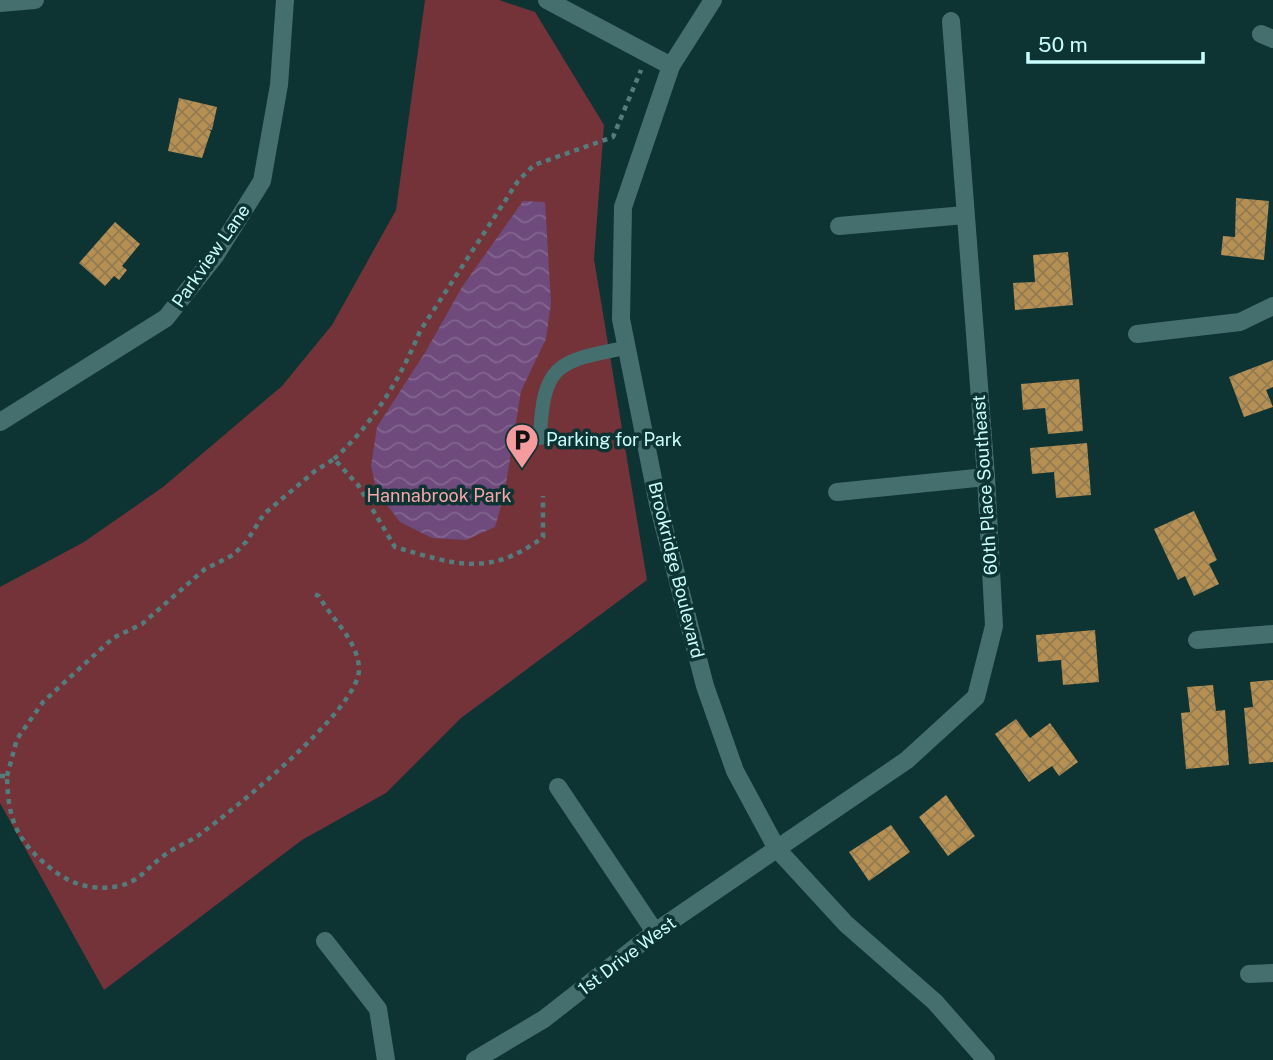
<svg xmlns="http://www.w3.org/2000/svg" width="1273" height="1060" viewBox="0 0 1273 1060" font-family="'Public Sans',sans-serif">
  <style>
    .green { fill: #733338 }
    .water { fill: url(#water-waves) }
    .building { fill: url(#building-cross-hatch) }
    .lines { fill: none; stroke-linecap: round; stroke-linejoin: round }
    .path { stroke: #537d7d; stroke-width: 4.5; stroke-dasharray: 5 5; stroke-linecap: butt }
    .service { stroke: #456f6f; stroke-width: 14 }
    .minor { stroke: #456f6f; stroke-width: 18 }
    .labels { text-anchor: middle; stroke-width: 7; stroke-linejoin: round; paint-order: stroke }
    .street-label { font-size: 18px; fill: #cafdfd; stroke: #0e3333 }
    .poi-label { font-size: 18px; fill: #cafdfd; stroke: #0e3333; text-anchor: start }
    .park-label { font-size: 18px; fill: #f6a5a8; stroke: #0e3333 }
  </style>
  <defs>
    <pattern id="water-waves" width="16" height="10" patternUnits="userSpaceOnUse" patternTransform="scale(1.75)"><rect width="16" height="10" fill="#6f4a7c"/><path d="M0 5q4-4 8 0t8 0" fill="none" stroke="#826590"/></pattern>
    <pattern id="building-cross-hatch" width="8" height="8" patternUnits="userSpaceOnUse" patternTransform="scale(1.75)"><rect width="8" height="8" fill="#b68f53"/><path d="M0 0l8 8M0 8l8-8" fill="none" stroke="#927b51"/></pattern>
  </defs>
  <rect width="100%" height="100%" fill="#0e3333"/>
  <polygon class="green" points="425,0 499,0 535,12 604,125 594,259 647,580 461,718 386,793 302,840 104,990 0,803 0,587 84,542 163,487 282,386 332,325 396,210"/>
  <polygon class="water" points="523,201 545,202 551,303 546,339 521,391 504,496 495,527 466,540 432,538 400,522 377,492 371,466 377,427 426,351 462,287"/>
  <g class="building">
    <polygon points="179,98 217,107 212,130 207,129 211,131 202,158 168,151"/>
    <polygon points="1236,198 1269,201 1264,260 1221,255 1223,236 1235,237"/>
    <polygon points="115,222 140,244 122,266 127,270 119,280 114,276 105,286 79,263"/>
    <polygon points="1068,252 1073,305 1015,310 1013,283 1035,282 1033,255"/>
    <polygon points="1273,360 1273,387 1266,390 1273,407 1244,417 1229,377"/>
    <polygon points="1079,379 1083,431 1048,434 1045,408 1023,410 1021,384"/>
    <polygon points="1087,443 1091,495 1056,498 1054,472 1032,474 1030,448"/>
    <polygon points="1194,511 1217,560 1209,564 1219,584 1194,596 1185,576 1178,580 1154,529"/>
    <polygon points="1095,630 1099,682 1063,685 1061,660 1038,662 1036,635"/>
    <polygon points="1273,680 1273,762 1249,764 1244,708 1253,707 1250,682"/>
    <polygon points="1213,685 1216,711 1225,710 1229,765 1186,769 1181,713 1190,712 1187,687"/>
    <polygon points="1016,719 1030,738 1050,723 1078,762 1059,776 1052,766 1029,782 995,734"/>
    <polygon points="946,795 975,836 948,856 919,817"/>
    <polygon points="891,825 910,852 869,881 849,852"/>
  </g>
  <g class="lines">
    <g class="path">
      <path d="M334,459C372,425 401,378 420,331L518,181L534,165L613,137L641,70"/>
      <path d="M0,776H7C8,813 13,835 42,861C65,882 88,892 119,886C140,881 146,869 162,857C173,848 187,843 199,835C232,811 360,709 359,669C358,640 332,620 319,596L312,593"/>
      <path d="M7,776L17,739L43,702L113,638L142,624L205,569L233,555L246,542L264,514L315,471L334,459L358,485L395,547C453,564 490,578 543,537V496"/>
    </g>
    <path class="service" d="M540,438C543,365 556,361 625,348"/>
    <g class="minor">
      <polyline points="547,0 671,66"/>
      <polyline points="713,0 671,66 623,207 621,319 658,504 705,686 735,771 777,849 846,924 935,1002 986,1060"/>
      <polyline points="0,3 35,0"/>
      <polyline points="1261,34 1273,39"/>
      <polyline points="839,226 965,215"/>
      <polyline points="1137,334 1240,322 1273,306"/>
      <polyline points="0,422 166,318 215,256 262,181 279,85 285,0"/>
      <polyline points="837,492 986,477"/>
      <polyline points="1197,640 1273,634"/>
      <polyline points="558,787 655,932"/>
      <polyline points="325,941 378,1009 386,1060"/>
      <polyline points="1249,974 1273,973"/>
      <polyline points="475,1060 544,1019 655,932 907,760 976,697 994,626 986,477 951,21"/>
    </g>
  </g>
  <defs>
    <symbol id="parking-pin" viewBox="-11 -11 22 30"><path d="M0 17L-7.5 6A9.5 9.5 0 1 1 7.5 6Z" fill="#f59b9e" stroke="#0e3333"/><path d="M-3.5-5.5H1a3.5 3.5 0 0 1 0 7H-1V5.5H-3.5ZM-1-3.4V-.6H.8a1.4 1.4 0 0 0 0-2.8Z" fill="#111"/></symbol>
  </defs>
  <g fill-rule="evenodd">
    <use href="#parking-pin" x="503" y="421" width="38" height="52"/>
  </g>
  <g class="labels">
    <g class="street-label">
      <text transform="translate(211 256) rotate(-55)" y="6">Parkview Lane</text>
      <text transform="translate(985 485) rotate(-94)" y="6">60th Place Southeast</text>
      <text transform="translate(676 570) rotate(76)" y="6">Brookridge Boulevard</text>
      <text transform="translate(627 956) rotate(-37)" y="6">1st Drive West</text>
    </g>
    <g class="poi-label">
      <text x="546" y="446">Parking for Park</text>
    </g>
    <g class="park-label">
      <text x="439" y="502">Hannabrook Park</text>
    </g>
  </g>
  <path d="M1028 52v10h175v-10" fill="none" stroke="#cafdfd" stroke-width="3.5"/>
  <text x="1038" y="52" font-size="21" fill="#cafdfd" stroke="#0e3333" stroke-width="5" paint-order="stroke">50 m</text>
</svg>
